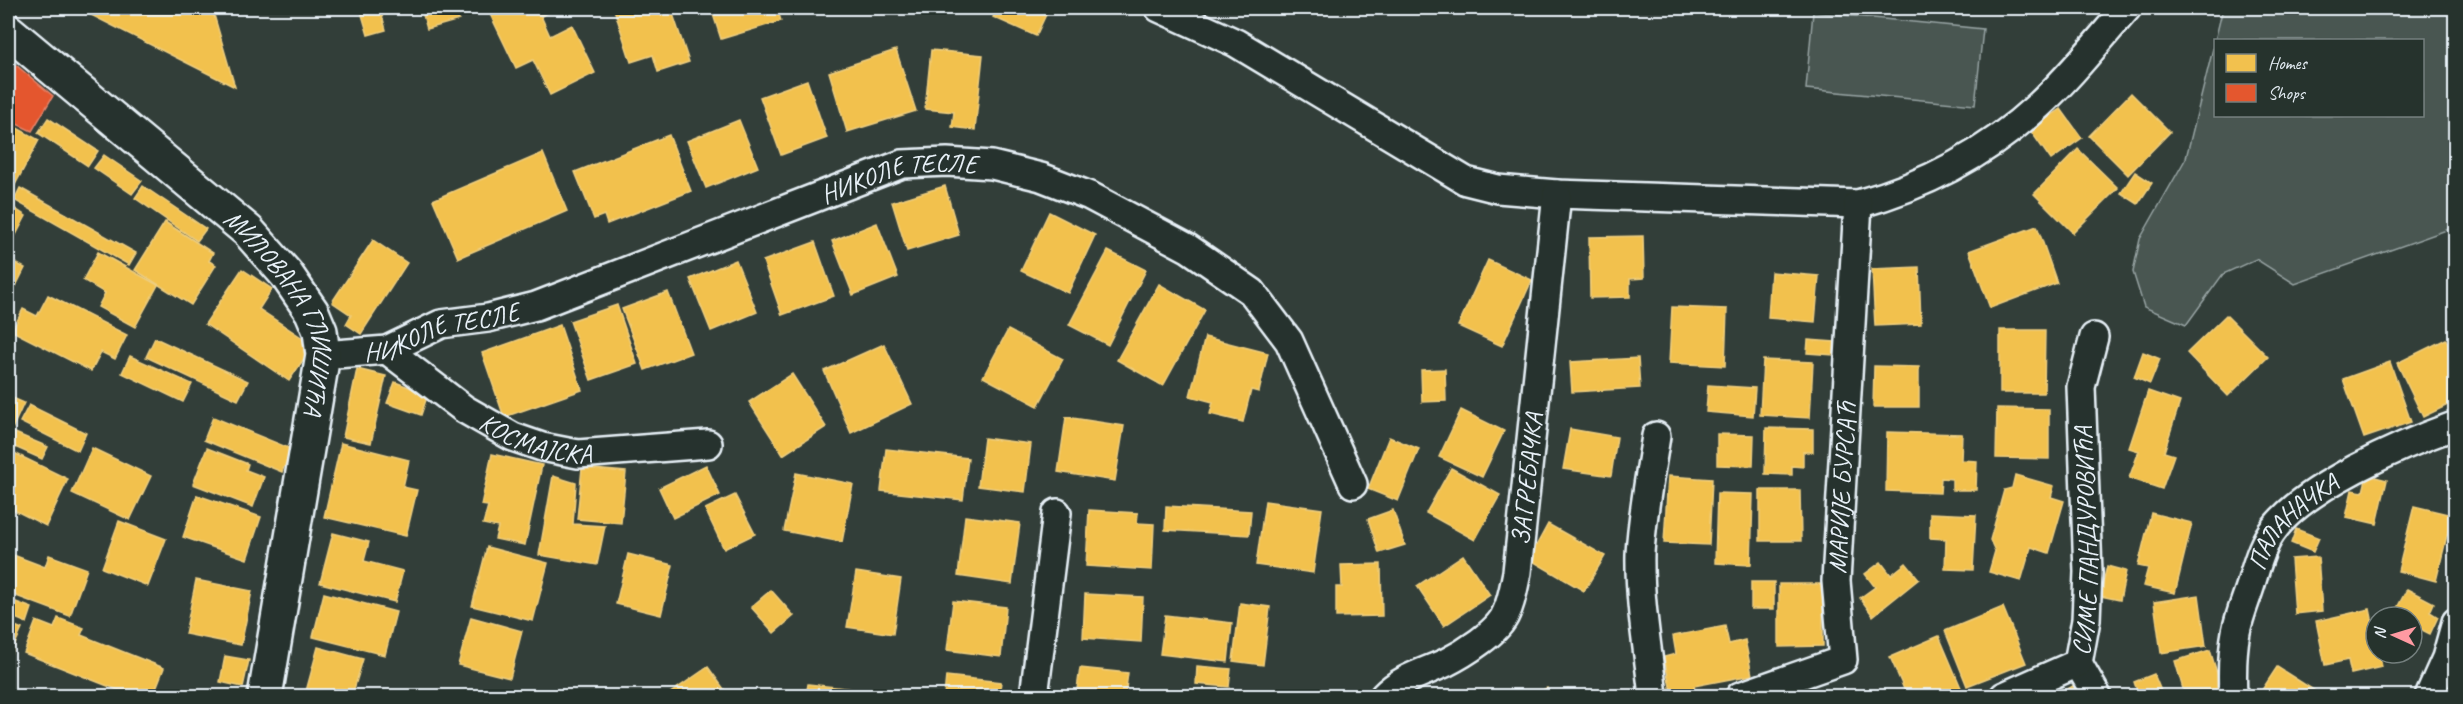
<svg xmlns="http://www.w3.org/2000/svg" width="2463" height="704" viewBox="0 0 2463 704" font-family="Caveat,sans-serif">
  <style>
    .green { fill: #495651; stroke: #98a4a4; stroke-width: 1.5; fill-rule: evenodd }
    .homes { fill: #f2c14e; stroke: #efcf81; stroke-width: 1.5 }
    .shops { fill: #e4572e; stroke: #e5856b; stroke-width: 1.5 }
    .lines { fill: none; stroke-linecap: round; stroke-linejoin: round }
    .street-casing { stroke: #e8f1f8; stroke-width: 32 }
    .secondary-casing { stroke: #e8f1f8; stroke-width: 38 }
    .street { stroke: #26332d; stroke-width: 27 }
    .secondary { stroke: #26332d; stroke-width: 33 }
    .labels { text-anchor: middle; stroke-width: 6; stroke-linejoin: round; paint-order: stroke }
    .street-label { font-size: 26px; fill: #e8f1f8; stroke: #26332d }
  </style>
  <rect width="100%" height="100%" fill="#323e39"/>
  <filter id="ink" filterUnits="userSpaceOnUse"><feTurbulence type="fractalNoise" baseFrequency=".0167" numOctaves="2"/><feDisplacementMap in="SourceGraphic" scale="12" xChannelSelector="R" yChannelSelector="G"/><feConvolveMatrix kernelMatrix="1 2 1 2 8 2 1 2 1" color-interpolation-filters="sRGB"/></filter>
  <g filter="url(#ink)">
    <g class="green">
      <path d="M2223,8H2455V227L2295,284L2256,259L2223,274L2186,325L2144,307L2133,272L2140,239L2186,158ZM2216,40H2422V116H2216Z"/>
      <polygon points="1813,12 1983,29 1975,105 1806,89"/>
    </g>
    <g class="homes">
      <polygon points="82,8 212,8 235,87 79,9"/>
      <polygon points="360,8 380,8 386,30 368,35"/>
      <polygon points="421,8 455,8 459,20 427,29"/>
      <polygon points="503,8 559,8 541,16 550,36 572,25 595,73 550,95 533,60 516,68 490,14"/>
      <polygon points="619,8 671,8 689,62 658,72 653,55 631,62 614,9"/>
      <polygon points="711,8 777,8 781,21 721,39"/>
      <polygon points="997,8 1049,8 1036,36 993,17"/>
      <polygon points="896,50 916,111 847,132 829,72"/>
      <polygon points="931,50 983,55 975,130 952,127 954,112 925,109"/>
      <polygon points="807,80 827,138 781,155 760,97"/>
      <polygon points="2131,93 2170,132 2128,175 2089,136"/>
      <polygon points="2061,109 2082,138 2051,160 2030,130"/>
      <polygon points="48,118 98,151 88,166 38,133"/>
      <polygon points="739,120 758,167 706,188 687,141"/>
      <polygon points="8,123 39,140 8,198"/>
      <polygon points="669,135 691,191 607,224 604,215 594,219 575,172"/>
      <polygon points="2078,149 2118,188 2073,233 2034,194"/>
      <polygon points="543,153 567,211 458,258 433,200"/>
      <polygon points="104,155 142,181 132,194 94,168"/>
      <polygon points="2135,172 2152,183 2138,204 2121,193"/>
      <polygon points="143,186 206,229 197,241 135,198"/>
      <polygon points="945,186 959,235 907,251 892,202"/>
      <polygon points="20,188 136,253 129,265 14,200"/>
      <polygon points="8,204 26,216 8,250"/>
      <polygon points="1049,212 1095,235 1068,293 1021,271"/>
      <polygon points="165,222 213,253 209,261 216,265 191,305 135,270"/>
      <polygon points="877,223 898,277 853,295 832,241"/>
      <polygon points="2037,226 2057,283 1990,308 1969,251"/>
      <polygon points="1643,236 1644,278 1630,279 1630,297 1590,298 1589,237"/>
      <polygon points="373,240 407,263 361,334 346,324 351,315 332,302"/>
      <polygon points="815,242 834,296 782,315 763,261"/>
      <polygon points="1108,251 1146,270 1108,345 1069,325"/>
      <polygon points="98,252 158,285 135,327 98,307 105,293 83,280"/>
      <polygon points="8,259 25,268 8,302"/>
      <polygon points="736,260 757,312 711,331 690,279"/>
      <polygon points="1488,260 1532,280 1502,346 1458,326"/>
      <polygon points="1919,267 1921,324 1875,326 1872,269"/>
      <polygon points="242,269 272,289 259,309 304,339 307,354 289,381 205,324"/>
      <polygon points="1771,272 1819,276 1815,322 1768,318"/>
      <polygon points="1159,284 1205,310 1163,386 1117,360"/>
      <polygon points="668,292 691,353 645,370 622,309"/>
      <polygon points="48,295 127,335 115,359 101,352 91,371 12,331 23,309 37,316"/>
      <polygon points="617,305 637,364 591,380 570,321"/>
      <polygon points="1672,307 1727,309 1725,366 1669,363"/>
      <polygon points="2226,315 2268,357 2228,396 2187,353"/>
      <polygon points="560,325 582,390 504,417 482,353"/>
      <polygon points="1008,330 1063,359 1038,406 983,377"/>
      <polygon points="2000,330 2045,330 2044,393 2000,393"/>
      <polygon points="1205,337 1268,353 1259,392 1251,390 1243,422 1210,414 1213,402 1190,396"/>
      <polygon points="155,338 248,381 238,400 146,357"/>
      <polygon points="2446,339 2456,359 2456,401 2423,417 2397,363"/>
      <polygon points="1808,340 1835,342 1834,355 1807,353"/>
      <polygon points="884,344 912,404 851,433 824,371"/>
      <polygon points="2143,352 2160,359 2150,384 2134,377"/>
      <polygon points="130,356 192,384 183,402 122,373"/>
      <polygon points="1638,358 1640,388 1572,392 1570,362"/>
      <polygon points="1763,360 1813,362 1810,418 1760,415"/>
      <polygon points="2390,362 2411,422 2364,438 2343,379"/>
      <polygon points="1874,366 1919,367 1919,407 1873,407"/>
      <polygon points="357,369 386,376 371,443 343,437"/>
      <polygon points="1445,369 1446,401 1422,402 1421,370"/>
      <polygon points="792,374 826,427 783,455 749,402"/>
      <polygon points="395,382 428,394 421,415 387,403"/>
      <polygon points="8,385 12,388 8,396 24,403 12,429 8,427"/>
      <polygon points="1708,385 1755,388 1753,416 1706,412"/>
      <polygon points="2148,391 2180,402 2164,452 2174,455 2162,489 2129,478 2139,451 2129,448"/>
      <polygon points="29,405 86,433 78,451 20,422"/>
      <polygon points="1997,408 2049,409 2049,459 1996,458"/>
      <polygon points="1461,410 1504,431 1482,477 1439,457"/>
      <polygon points="213,417 291,449 282,472 204,440"/>
      <polygon points="1066,417 1124,426 1115,481 1058,472"/>
      <polygon points="1766,428 1813,429 1813,452 1803,452 1803,467 1792,466 1792,475 1765,474"/>
      <polygon points="1570,429 1617,437 1611,476 1563,469"/>
      <polygon points="8,430 48,447 42,459 8,444"/>
      <polygon points="1887,432 1962,434 1961,460 1977,461 1976,490 1952,490 1952,479 1941,478 1940,493 1886,491"/>
      <polygon points="1717,434 1754,435 1753,466 1717,465"/>
      <polygon points="1389,437 1419,449 1398,501 1368,489"/>
      <polygon points="984,438 1031,444 1025,492 978,486"/>
      <polygon points="341,443 409,460 403,487 417,490 406,536 324,517"/>
      <polygon points="92,448 151,476 130,520 72,493"/>
      <polygon points="207,448 248,464 246,470 264,477 253,507 193,484"/>
      <polygon points="886,449 968,458 963,500 881,491"/>
      <polygon points="8,450 68,479 46,526 8,507"/>
      <polygon points="492,454 542,465 525,545 495,539 498,527 483,524 488,506 481,505"/>
      <polygon points="706,465 720,495 673,518 659,488"/>
      <polygon points="582,468 626,472 621,523 577,519"/>
      <polygon points="1451,468 1500,495 1475,540 1426,513"/>
      <polygon points="796,473 853,484 842,542 784,531"/>
      <polygon points="2015,475 2054,486 2051,497 2064,501 2049,553 2031,547 2021,581 1989,572 1995,551 1990,540 2004,490 2012,488"/>
      <polygon points="2367,475 2387,480 2377,524 2346,517 2352,490 2363,492"/>
      <polygon points="553,476 576,483 573,524 605,526 597,565 539,555"/>
      <polygon points="1668,476 1712,479 1709,545 1664,543"/>
      <polygon points="1760,490 1800,490 1801,541 1760,541"/>
      <polygon points="1717,493 1753,494 1751,565 1715,563"/>
      <polygon points="197,495 261,517 247,559 183,537"/>
      <polygon points="735,495 755,534 724,549 705,509"/>
      <polygon points="1265,501 1322,509 1313,573 1256,565"/>
      <polygon points="1166,506 1251,511 1249,535 1165,530"/>
      <polygon points="2414,506 2452,515 2436,581 2398,571"/>
      <polygon points="1089,510 1138,513 1137,523 1154,524 1152,570 1086,566"/>
      <polygon points="1393,510 1405,545 1379,553 1368,519"/>
      <polygon points="1930,513 1976,515 1973,570 1945,569 1946,539 1930,538"/>
      <polygon points="2151,513 2192,523 2175,593 2143,586 2148,568 2138,566"/>
      <polygon points="965,516 1020,523 1012,584 958,576"/>
      <polygon points="119,521 166,539 148,586 102,568"/>
      <polygon points="1548,524 1605,556 1584,591 1529,559"/>
      <polygon points="2296,529 2319,538 2313,552 2291,543"/>
      <polygon points="333,533 369,542 364,561 403,571 395,602 320,583"/>
      <polygon points="487,547 548,563 533,621 472,606"/>
      <polygon points="8,553 45,567 49,555 87,569 70,616 8,593"/>
      <polygon points="628,554 673,565 661,615 616,604"/>
      <polygon points="1463,555 1490,595 1444,626 1417,586"/>
      <polygon points="2318,557 2322,611 2295,614 2291,559"/>
      <polygon points="1881,562 1891,575 1906,563 1919,579 1873,616 1860,598 1875,587 1865,574"/>
      <polygon points="1381,564 1382,616 1336,617 1336,587 1342,587 1341,565"/>
      <polygon points="2107,566 2126,571 2120,600 2100,596"/>
      <polygon points="856,572 901,579 893,634 847,627"/>
      <polygon points="196,580 252,591 241,645 185,634"/>
      <rect x="1751" y="582" width="23" height="27"/>
      <polygon points="1779,584 1823,584 1823,646 1779,647"/>
      <polygon points="2407,589 2434,603 2430,612 2438,617 2430,634 2412,625 2412,617 2407,617 2409,614 2397,608"/>
      <polygon points="771,590 794,616 774,633 751,607"/>
      <polygon points="324,593 396,612 385,655 313,637"/>
      <polygon points="1085,594 1143,597 1141,642 1083,638"/>
      <polygon points="2199,595 2206,646 2161,653 2154,602"/>
      <polygon points="8,599 32,608 27,623 8,615"/>
      <polygon points="953,601 1006,607 1001,657 947,650"/>
      <polygon points="1240,603 1270,607 1263,665 1233,661"/>
      <polygon points="2003,607 2026,663 1967,686 1945,631"/>
      <polygon points="2370,609 2376,638 2376,653 2379,653 2382,667 2351,674 2348,660 2325,665 2316,621"/>
      <polygon points="1165,615 1232,623 1228,662 1160,654"/>
      <polygon points="471,617 522,631 510,678 458,665"/>
      <polygon points="58,618 84,628 81,635 164,668 153,696 133,696 24,653 36,621 54,628"/>
      <polygon points="8,623 22,629 11,653 8,651"/>
      <polygon points="1725,626 1729,644 1745,640 1752,675 1694,686 1696,695 1672,696 1664,657 1676,654 1673,636"/>
      <polygon points="1939,636 1962,690 1946,696 1907,696 1890,657"/>
      <polygon points="318,647 363,659 352,696 305,695"/>
      <polygon points="2210,650 2224,696 2185,696 2175,661"/>
      <polygon points="225,656 249,660 243,687 220,682"/>
      <polygon points="1197,666 1231,669 1229,687 1196,684"/>
      <polygon points="708,667 729,696 666,696"/>
      <polygon points="2277,667 2323,696 2258,696"/>
      <polygon points="1080,668 1128,673 1125,696 1076,696"/>
      <polygon points="2154,674 2163,696 2139,696 2134,682"/>
      <polygon points="946,676 1001,682 999,696 944,696"/>
      <polygon points="808,684 853,689 852,696 806,696"/>
      <polygon points="2073,686 2079,696 2055,696"/>
      <polygon points="1547,688 1551,696 1530,696"/>
      <polygon points="102,690 123,696 99,696"/>
    </g>
    <polygon class="shops" points="16,65 53,96 32,131 8,120 8,68"/>
    <g class="lines">
      <defs>
        <g id="street">
          <path d="M1159,8L1236,43L1466,181L1498,189L1557,194L1858,204C1924,186 1987,153 2038,106C2070,77 2098,41 2127,8"/>
          <path id="s1" d="M387,350L464,409L513,437L542,447L578,454L708,444"/>
          <path id="s2" d="M323,355L387,350L441,324L488,318L536,306L902,164L947,162L992,165L1041,177L1090,196L1188,248L1252,292L1289,341L1353,484"/>
          <polyline points="2078,663 2097,696"/>
          <polyline points="1034,696 1057,513"/>
          <path id="s3" d="M1384,696C1401,678 1423,673 1445,663C1463,654 1499,632 1506,613C1512,601 1514,586 1517,572L1557,194"/>
          <path d="M1653,696C1648,650 1639,601 1640,554C1642,515 1650,475 1656,436"/>
          <path id="s4" d="M1740,696L1843,660L1836,581L1858,204"/>
          <path id="s5" d="M2004,696L2078,663L2086,620L2088,572L2081,387L2094,337"/>
          <path id="s6" d="M2233,696C2232,675 2232,653 2236,632C2239,616 2246,600 2251,584C2256,567 2261,548 2271,533C2302,487 2403,444 2456,425"/>
          <polyline points="2429,696 2446,658 2456,622"/>
        </g>
        <g id="secondary">
          <path id="s7" d="M8,31L248,231L286,274L312,312L320,331L323,355L265,696"/>
        </g>
      </defs>
      <use href="#street" class="street-casing"/>
      <use href="#secondary" class="secondary-casing"/>
      <use href="#street" class="street"/>
      <use href="#secondary" class="secondary"/>
    </g>
  </g>
  <g class="labels">
    <g class="street-label">
      <text dy="9" stroke="none"><textPath href="#s2" startOffset="608">НИКОЛЕ ТЕСЛЕ</textPath></text>
      <text dy="9" stroke="none"><textPath href="#s7" startOffset="404">МИЛОВАНА ГЛИШИЋА</textPath></text>
      <text dy="9" stroke="none"><textPath href="#s2" startOffset="122">НИКОЛЕ ТЕСЛЕ</textPath></text>
      <text dy="9" stroke="none"><textPath href="#s1" startOffset="176">КОСМАЈСКА</textPath></text>
      <text dy="9" stroke="none"><textPath href="#s3" startOffset="286">ЗАГРЕБАЧКА</textPath></text>
      <text dy="9" stroke="none"><textPath href="#s4" startOffset="282">МАРИЈЕ БУРСАЋ</textPath></text>
      <text dy="9" stroke="none"><textPath href="#s6" startOffset="192">ПАЛАНАЧКА</textPath></text>
      <text dy="9" stroke="none"><textPath href="#s5" startOffset="204">СИМЕ ПАНДУРОВИЋА</textPath></text>
    </g>
  </g>
  <rect width="2463" height="704" fill="none" stroke="#26332d" stroke-width="30"/>
  <rect x="15" y="15" width="2433" height="674" fill="none" stroke="#e8f1f8" stroke-width="2" filter="url(#ink)"/>
  <rect x="2214" y="39" width="210" height="78" fill="#26332d" stroke="#747f7e" stroke-width="1.5"/>
  <rect x="2226" y="54" width="30" height="18" fill="#f2c14e" stroke="#747f7e" stroke-width="1.5"/>
  <text x="2268" y="69" font-size="18" fill="#e8f1f8">Homes</text>
  <rect x="2226" y="84" width="30" height="18" fill="#e4572e" stroke="#747f7e" stroke-width="1.5"/>
  <text x="2268" y="99" font-size="18" fill="#e8f1f8">Shops</text>
  <g transform="translate(2394 635) rotate(274)"><circle r="28" fill="#26332d" stroke="#747f7e" stroke-width="1.5"/>
  <path d="M0-4.5L10 22L0 15L-10 22Z" fill="#ff9aa2"/>
  <text y="-9" font-size="16" font-weight="bold" text-anchor="middle" fill="#e8f1f8">N</text>
  </g>
</svg>
